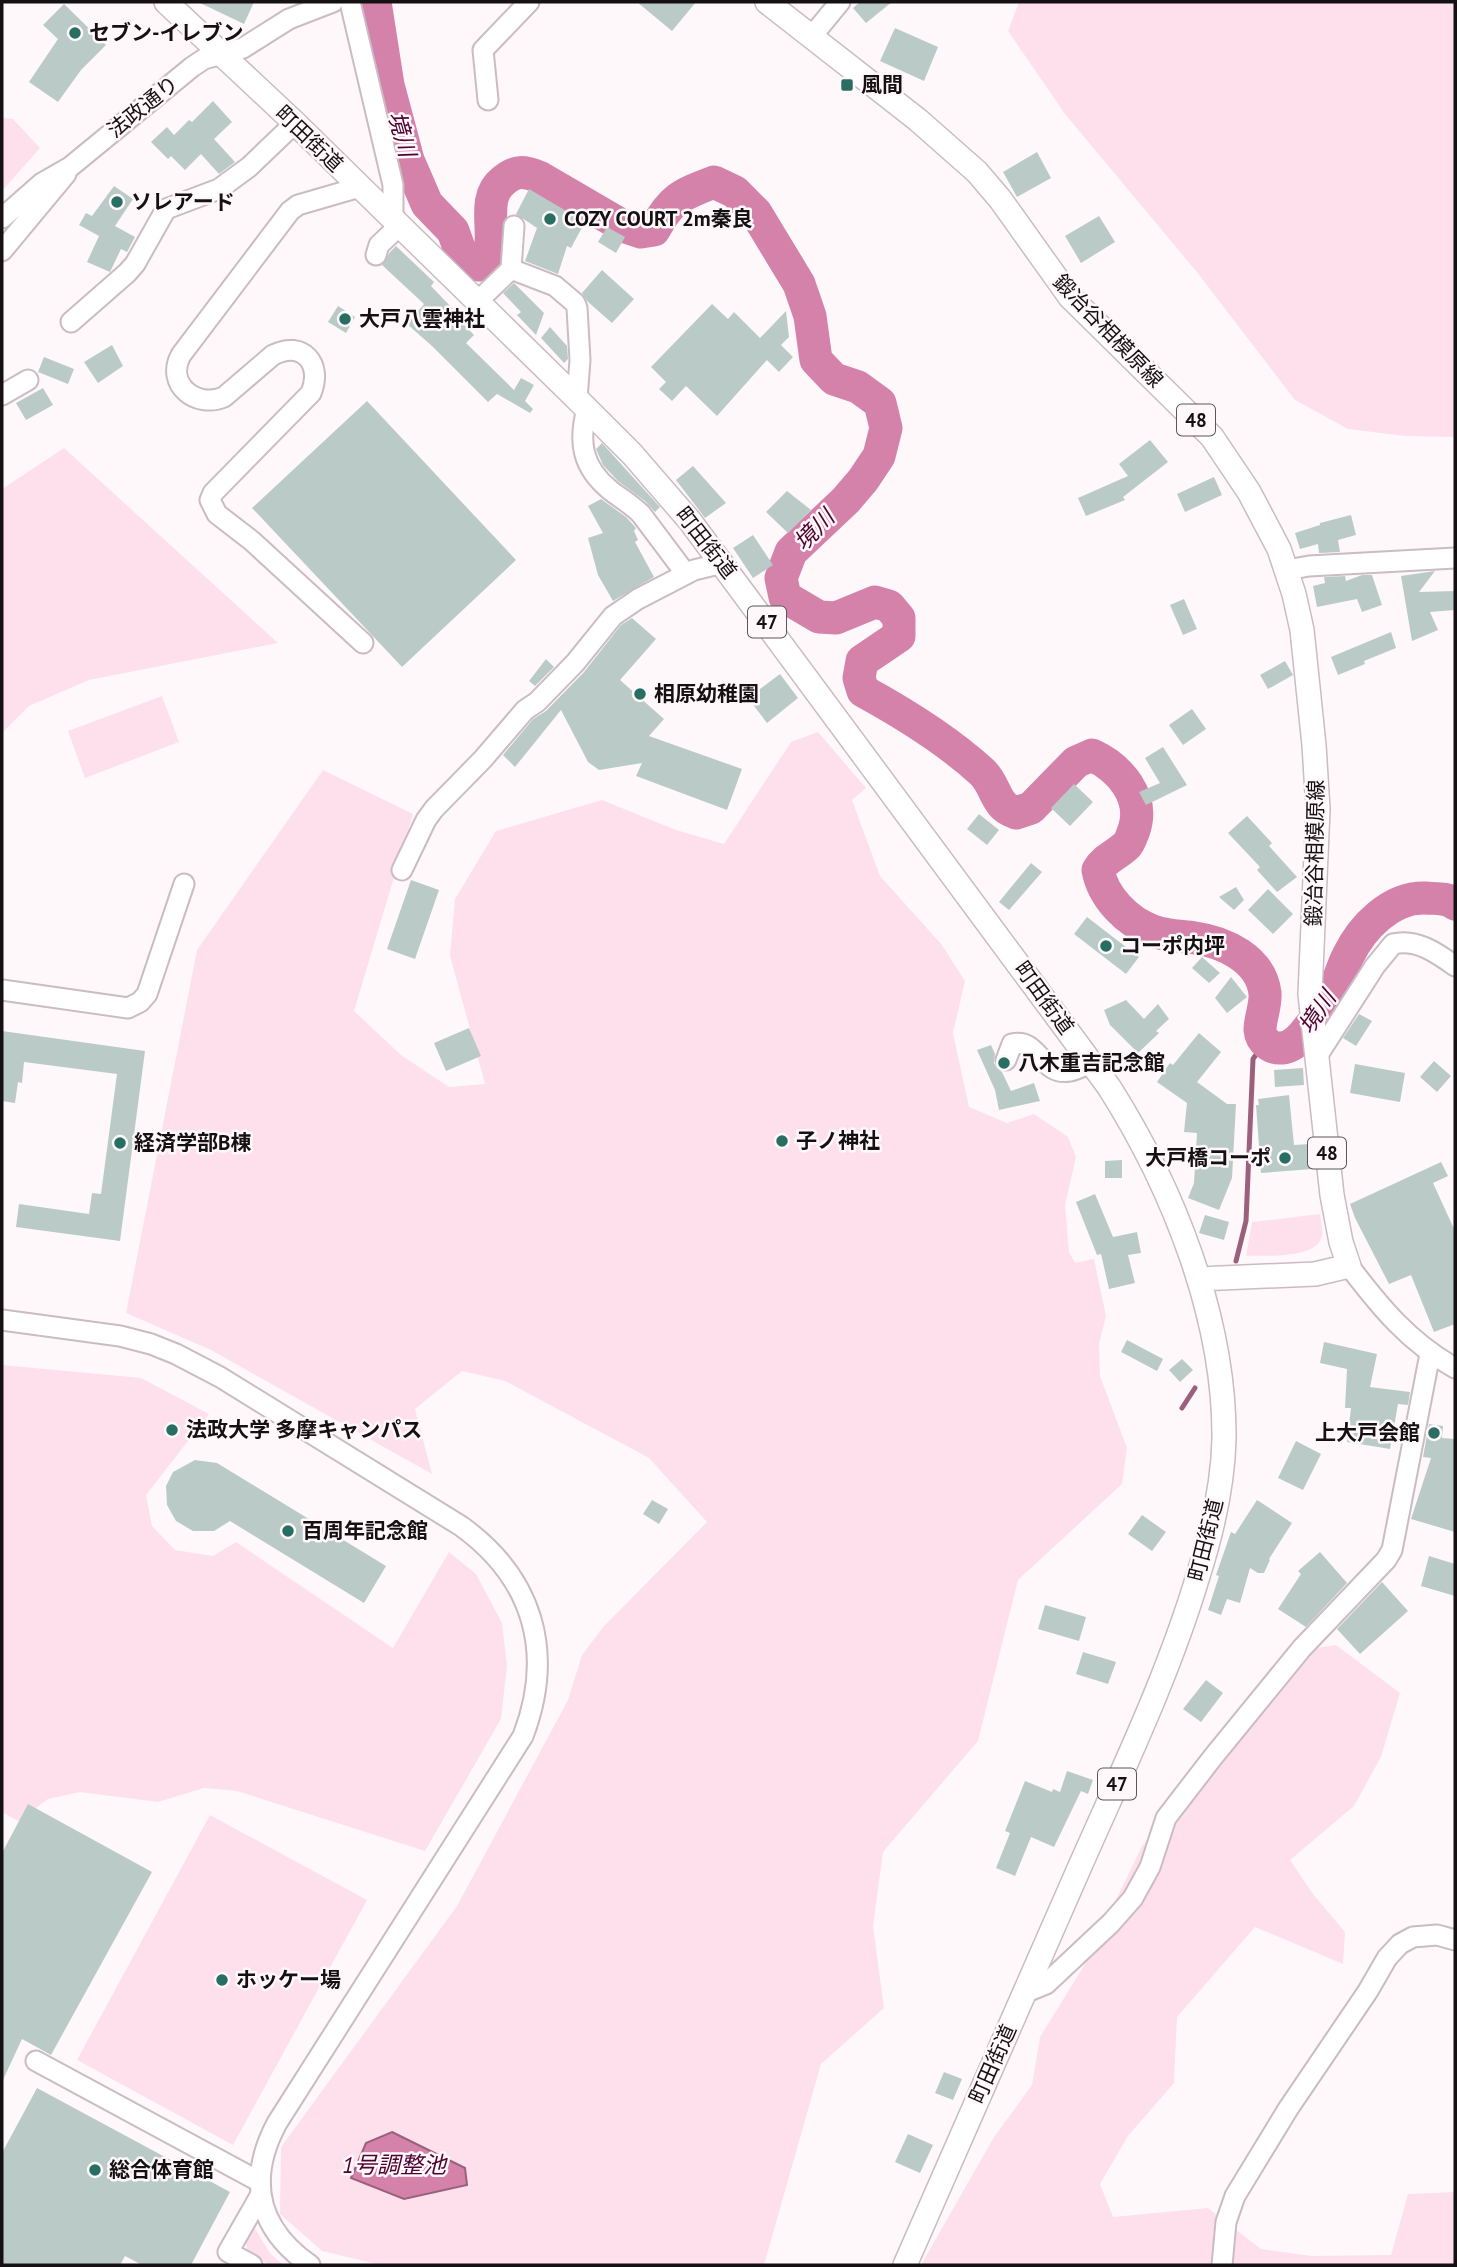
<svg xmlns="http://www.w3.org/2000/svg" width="1457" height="2267" viewBox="0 0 1457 2267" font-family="'PT Sans','Noto Sans JP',sans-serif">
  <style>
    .green { fill: #fde0ec }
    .water { fill: #d582aa; stroke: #9b607c; stroke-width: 2 }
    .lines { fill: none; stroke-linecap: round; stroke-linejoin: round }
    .stream { stroke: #9b607c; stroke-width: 5 }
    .river { stroke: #d582aa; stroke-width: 33 }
    .building { fill: #bacbc7 }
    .minor-casing { stroke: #cbbbc2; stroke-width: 23 }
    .major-casing { stroke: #cbbbc2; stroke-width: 26 }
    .minor { stroke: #fff; stroke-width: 19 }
    .major { stroke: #fff; stroke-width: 23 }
    .poi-dot { fill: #286e62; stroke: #fef8fb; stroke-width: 2.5 }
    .labels { text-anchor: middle; stroke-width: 5; stroke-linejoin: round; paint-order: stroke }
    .shield { fill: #fef8fb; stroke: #5b5658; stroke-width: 2 }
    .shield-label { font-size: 19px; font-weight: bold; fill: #151012 }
    .poi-label { font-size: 21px; font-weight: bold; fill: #151012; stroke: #fef8fb; text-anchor: start }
    .street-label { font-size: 21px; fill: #151012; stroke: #fef8fb }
    .water-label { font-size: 23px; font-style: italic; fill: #4e0230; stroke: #fef8fb }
  </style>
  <rect width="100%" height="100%" fill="#fef8fb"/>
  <g class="green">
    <polygon points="1019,2 1455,2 1455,437 1405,436 1348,429 1295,400 1196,271 1065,114 1008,31"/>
    <polygon points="2,118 13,119 40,148 2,191"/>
    <polygon points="64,448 278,643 89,680 29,706 2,733 2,489"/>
    <polygon points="162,696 179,742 85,778 68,731"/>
    <polygon points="818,732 866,788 852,800 880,876 942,945 965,981 953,1033 969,1107 1007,1123 1034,1114 1068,1137 1076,1157 1065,1205 1069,1252 1075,1263 1094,1259 1106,1316 1099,1344 1100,1376 1127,1448 1122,1484 1018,1580 978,1741 883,1852 873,1926 884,2008 821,2064 764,2265 381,2265 322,2251 280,2214 281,2147 457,1906 568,1700 582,1655 604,1626 707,1522 649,1458 505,1381 462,1371 415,1409 432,1474 211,1350 126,1313 197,950 323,770 413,814 354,1011 401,1055 449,1087 485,1084 450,956 455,899 496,831 602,800 676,830 724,844 791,742"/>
    <path d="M1320,1214C1321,1221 1323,1230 1322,1236C1316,1260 1265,1255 1246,1256L1252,1222Z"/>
    <polygon points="2,1365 141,1378 209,1414 146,1495 152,1526 175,1550 213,1556 236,1542 393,1648 449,1552 476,1574 502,1623 507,1666 501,1719 425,1851 237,1791 204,1788 158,1802 80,1792 48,1799 18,1821 2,1812"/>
    <polygon points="1336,1645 1400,1693 1381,1757 1354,1806 1290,1860 1313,1894 1345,1932 1343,1964 1255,1927 1177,2017 1174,2083 1128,2136 1100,2184 1113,2217 1208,2208 1261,2249 1312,2256 1391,2255 1408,2194 1455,2192 1455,2265 921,2265 994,2137 1032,2085 1040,2037 1085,1964 1142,1846 1310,1649"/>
    <polygon points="210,1815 367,1900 233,2145 77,2060"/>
    <polygon points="254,2227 270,2253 283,2265 269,2265 247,2251 246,2241"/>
  </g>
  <polygon class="water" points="392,2132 465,2168 467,2185 404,2199 351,2178 366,2143"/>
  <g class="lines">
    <g class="stream">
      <polyline points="1236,1261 1246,1221 1253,1059 1265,1042"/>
      <polyline points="1182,1408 1195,1388"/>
    </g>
    <path class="river" d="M375,2L388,85L408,160L427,204L453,231L462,256L470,264L480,265C483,262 486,259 488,256C498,235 480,199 503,181C516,170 524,171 539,177L623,226L641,232L654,230C672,198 680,195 714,182L735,192L756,213L799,284L810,316L816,360L834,379L858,387L880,403L886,428L879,456L863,480L846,500L791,552L781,578L785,597L819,617L836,618L875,602L889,606L899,618V636L862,661L859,678L863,691C905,714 947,740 982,772C992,781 994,794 1002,804C1005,808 1011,811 1016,813L1031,808L1076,762L1092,755C1120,768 1145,797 1134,830C1132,835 1130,842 1127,845C1117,855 1105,858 1098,870C1103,897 1127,922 1153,931C1165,936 1182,936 1195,938C1224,942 1261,959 1265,993C1266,1006 1260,1018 1260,1030C1261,1042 1272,1049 1282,1048C1293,1047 1301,1038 1307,1030C1314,1020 1324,1011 1330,1000C1337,986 1341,970 1348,956C1362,927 1391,897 1425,898C1436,899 1446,897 1455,904"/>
  </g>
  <g class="building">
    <polygon points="198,2 254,2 244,24"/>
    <polygon points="637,2 696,2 672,31"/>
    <polygon points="860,2 892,2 866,23 853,8"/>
    <polygon points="64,4 106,45 81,70 58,102 29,82 58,39 43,25"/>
    <polygon points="895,28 938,47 924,81 880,61"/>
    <polygon points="213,101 232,122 214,139 235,162 219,174 201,154 185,170 171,156 168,159 151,142 167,127 174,135 189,120 192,122"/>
    <polygon points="1037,152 1051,178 1017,197 1003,172"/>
    <polygon points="114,186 133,199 115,226 135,237 127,252 121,249 110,272 87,262 99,236 79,225 86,213 92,216"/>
    <polygon points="529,189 585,222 571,248 567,246 558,274 525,261 537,228 516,214"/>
    <polygon points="1099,216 1115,242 1081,263 1065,236"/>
    <polygon points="607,227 625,237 616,253 598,242"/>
    <polygon points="396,246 434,282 431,286 453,309 451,311 474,335 466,343 514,390 521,378 534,385 525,401 533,409 530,413 497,394 488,402 432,346 407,324 424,304 382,265 390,252"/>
    <polygon points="602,270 634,299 612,323 587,301 582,293"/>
    <polygon points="514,283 544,313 536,335 517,315 521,312 503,293"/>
    <polygon points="712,304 728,319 734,312 760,338 786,311 789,337 781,345 793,357 779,372 767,360 717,416 686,386 672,401 659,389 666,382 651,367"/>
    <polygon points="338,306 355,317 346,333 328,322"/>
    <polygon points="550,327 567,346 568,359 564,363 541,338"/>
    <polygon points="112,345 123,366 98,383 84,362"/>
    <polygon points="44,357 74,369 68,384 38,372"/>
    <polygon points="43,388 53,405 26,420 16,403"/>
    <polygon points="367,401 516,560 402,667 252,508"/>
    <polygon points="1150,440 1168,462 1123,497 1125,500 1086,516 1078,498 1128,476 1119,464"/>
    <polygon points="602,443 660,507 655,512 645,501 618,481 603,465 596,449"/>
    <polygon points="693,466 726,503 705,518 676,480"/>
    <polygon points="1214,477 1222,495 1185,512 1177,494"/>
    <polygon points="787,491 811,510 788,533 766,512"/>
    <polygon points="601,499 626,517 636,528 634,531 638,540 635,542 654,577 613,601 598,575 588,538 603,533 588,506"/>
    <polygon points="1351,515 1356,535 1338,540 1340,552 1319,553 1318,544 1300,549 1295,533 1320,525 1320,523"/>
    <polygon points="753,535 773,565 753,578 733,548"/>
    <polygon points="1435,571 1419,592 1455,591 1455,610 1430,612 1438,630 1412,641 1401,576"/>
    <polygon points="1362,575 1372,575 1382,605 1362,612 1357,599 1317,607 1313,586 1325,583 1324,577 1345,576 1346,581"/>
    <polygon points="1184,599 1197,629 1183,635 1170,605"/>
    <polygon points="632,618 656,639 620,680 664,719 649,736 742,769 727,810 636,776 642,763 599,770 588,762 561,710 515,767 503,755 533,719 546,711 584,672 621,625"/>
    <polygon points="1391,632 1396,648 1364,661 1365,664 1338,675 1331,657"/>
    <polygon points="546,659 554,667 535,686 529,681"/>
    <polygon points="1285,661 1293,675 1268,689 1260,675"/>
    <polygon points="780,674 798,698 767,723 748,698"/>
    <polygon points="1192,709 1206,729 1183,745 1169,725"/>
    <polygon points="1163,747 1187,785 1146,805 1139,792 1160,783 1145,758"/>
    <polygon points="1074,784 1093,802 1070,826 1051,808"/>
    <polygon points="979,814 999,830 987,845 967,829"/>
    <polygon points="1247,816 1272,843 1269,846 1297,877 1277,892 1257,870 1260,867 1228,833"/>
    <polygon points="1031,863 1042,872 1009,910 999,902"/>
    <polygon points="411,880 439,890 415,959 387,949"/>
    <polygon points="1236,887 1244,900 1234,910 1219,897"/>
    <polygon points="1268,889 1293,914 1273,934 1248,910"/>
    <polygon points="1087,917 1139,957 1126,974 1074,934"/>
    <polygon points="1202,957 1220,973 1209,983 1192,968"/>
    <polygon points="1231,977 1247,997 1227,1013 1215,998"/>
    <polygon points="1126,1000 1144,1019 1158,1004 1169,1019 1156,1031 1159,1033 1138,1053 1110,1025 1104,1010"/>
    <polygon points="1359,1014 1372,1021 1356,1046 1343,1038"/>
    <polygon points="469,1028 481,1056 446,1071 434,1043"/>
    <polygon points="2,1031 145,1051 120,1241 16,1227 19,1204 89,1214 92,1193 101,1194 117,1074 24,1062 22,1083 18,1082 15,1103 2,1101"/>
    <polygon points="1199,1033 1221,1052 1197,1082 1227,1104 1236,1104 1232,1178 1219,1210 1188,1198 1194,1183 1197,1133 1184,1132 1187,1103 1157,1082 1170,1063 1173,1065"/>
    <polygon points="991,1045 995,1054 994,1063 997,1068 1002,1072 1011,1091 1034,1083 1040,1101 999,1110 995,1090 977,1050"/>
    <polygon points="1434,1061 1451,1076 1437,1092 1420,1077"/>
    <polygon points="1355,1064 1405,1073 1400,1102 1350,1093"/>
    <polygon points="1303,1068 1304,1085 1275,1087 1274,1070"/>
    <polygon points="1289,1095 1294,1145 1310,1144 1312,1169 1261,1173 1256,1105 1259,1105 1258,1099"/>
    <polygon points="1122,1160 1122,1178 1105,1178 1105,1161"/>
    <polygon points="1441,1162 1448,1176 1433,1183 1455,1231 1455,1324 1434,1332 1411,1275 1389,1284 1355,1218 1350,1204"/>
    <polygon points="1095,1194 1113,1237 1137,1232 1141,1253 1128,1255 1135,1283 1109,1289 1101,1254 1097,1255 1076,1202"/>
    <polygon points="1205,1215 1229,1222 1224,1240 1199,1233"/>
    <polygon points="1127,1340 1163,1359 1157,1371 1121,1352"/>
    <polygon points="1324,1342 1377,1354 1370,1387 1410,1392 1408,1405 1398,1404 1390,1449 1347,1442 1351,1408 1345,1408 1347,1369 1320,1363"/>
    <polygon points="1182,1359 1193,1370 1180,1382 1169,1370"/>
    <polygon points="1429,1424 1443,1426 1442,1438 1455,1439 1455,1532 1411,1519 1431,1458 1423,1457"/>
    <polygon points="1296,1441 1321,1454 1303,1490 1278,1478"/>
    <polygon points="195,1460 217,1463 386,1566 364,1603 230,1521 214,1531 193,1531 176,1521 167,1505 166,1486 173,1472"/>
    <polygon points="652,1500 668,1509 659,1524 643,1514"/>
    <polygon points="1257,1500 1292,1523 1269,1559 1270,1560 1264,1573 1258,1573 1250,1568 1240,1603 1227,1599 1221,1615 1208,1610 1219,1576 1216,1575 1231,1532 1235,1534"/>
    <polygon points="1142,1515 1166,1532 1152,1551 1128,1534"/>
    <polygon points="1320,1552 1347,1583 1306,1627 1278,1609 1301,1574 1298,1571"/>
    <polygon points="1429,1556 1455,1564 1455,1596 1421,1586"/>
    <polygon points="1382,1582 1408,1611 1360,1654 1337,1629"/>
    <polygon points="1045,1605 1086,1617 1079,1641 1038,1629"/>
    <polygon points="1083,1652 1116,1662 1108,1684 1076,1674"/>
    <polygon points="1206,1680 1223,1693 1201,1722 1183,1709"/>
    <polygon points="1067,1771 1093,1780 1088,1794 1081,1791 1054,1847 1031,1837 1015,1876 996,1868 1010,1833 1005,1831 1025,1781 1052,1792 1053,1789 1060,1792"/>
    <polygon points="28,1804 152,1872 51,2055 22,2039 2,2082 2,1853"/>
    <polygon points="944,2072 962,2079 953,2100 935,2093"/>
    <polygon points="37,2088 230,2192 191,2265 142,2265 125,2256 120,2265 2,2265 2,2153"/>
    <polygon points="908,2134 933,2145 920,2173 895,2162"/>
  </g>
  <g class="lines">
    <defs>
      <g id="minor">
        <polyline points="350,2 393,185 393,220"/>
        <polyline points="812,36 840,2"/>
        <polyline points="488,100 483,50 529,2"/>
        <path d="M360,187L298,205L290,211L181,355C165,384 196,409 224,397L273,355C303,340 323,364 311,393L213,493L210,500L217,514L252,541L363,643"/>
        <polyline points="2,218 42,183 70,167 192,67 204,59 243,48 289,19 333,2"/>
        <polyline points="2,251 66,174"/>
        <polyline points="376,255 379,245 399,226"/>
        <polyline points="511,269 514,226"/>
        <polyline points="477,302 511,269 555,286 575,303 577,308 580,360 577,399"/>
        <polyline points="71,322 127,273 135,264 166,209 219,189 249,167 295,123"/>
        <polyline points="2,395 28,380"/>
        <path d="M587,409C578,442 582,467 610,490C620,498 631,504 641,514L686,574"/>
        <polyline points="1287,570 1309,566 1455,558"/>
        <polyline points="402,870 426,820 434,809 483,759 525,710 537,702 575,663 613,616 638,599 694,570 723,563"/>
        <polyline points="2,990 128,1008 140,1002 147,994 184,884"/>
        <path d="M1316,1058L1375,966L1393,944C1416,938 1437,953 1455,966"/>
        <path d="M1006,1060L1012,1044C1039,1037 1041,1077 1070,1071C1077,1070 1085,1065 1092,1062"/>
        <path d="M1349,1266C1381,1308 1409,1342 1455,1368"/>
        <path d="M2,1320L120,1336L151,1344L176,1354L220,1377L461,1526C533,1578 555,1652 523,1736L277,2123C247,2179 257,2228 310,2265"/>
        <polyline points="1024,1993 1046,1984 1111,1923 1133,1898 1150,1867 1166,1818 1213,1757 1302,1648 1386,1560 1392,1550 1430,1354"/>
        <polyline points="36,2061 260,2182"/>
        <polyline points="252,2265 228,2252 260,2196"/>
        <polyline points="1222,2265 1226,2222 1235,2196 1288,2109 1368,1991 1387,1958 1400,1944 1413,1937 1437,1935 1455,1940"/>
      </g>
      <g id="major">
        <path d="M166,2L295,123L577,399L632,454L690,521L1109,1087C1173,1188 1225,1318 1224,1439C1223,1485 1212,1532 1198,1576C1168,1676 1123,1769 1081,1864C1022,1997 964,2132 905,2265"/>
        <polyline points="767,2 918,120 977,172 1000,199 1070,297 1212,437 1249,492 1279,549 1294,594 1302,630 1314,745 1318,809 1310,994 1332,1195 1341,1242 1349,1266 1315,1274 1199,1279"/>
      </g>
    </defs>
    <use href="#minor" class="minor-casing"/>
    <use href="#major" class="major-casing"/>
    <use href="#minor" class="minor"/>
    <use href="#major" class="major"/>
  </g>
  <g class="poi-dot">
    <circle cx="75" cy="33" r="7"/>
    <rect x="840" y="78" width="14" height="14" rx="3.5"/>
    <circle cx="117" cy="202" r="7"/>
    <circle cx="550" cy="219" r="7"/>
    <circle cx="345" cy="319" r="7"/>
    <circle cx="640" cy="694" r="7"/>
    <circle cx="1106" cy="946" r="7"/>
    <circle cx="1004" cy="1063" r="7"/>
    <circle cx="782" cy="1141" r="7"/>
    <circle cx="120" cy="1143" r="7"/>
    <circle cx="1285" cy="1158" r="7"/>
    <circle cx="172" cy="1430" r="7"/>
    <circle cx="1434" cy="1433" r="7"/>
    <circle cx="288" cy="1531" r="7"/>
    <circle cx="222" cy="1980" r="7"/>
    <circle cx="95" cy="2170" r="7"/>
  </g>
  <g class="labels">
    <g class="shield">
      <rect x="1177" y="404.5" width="38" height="31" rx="5"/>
      <rect x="748" y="606.5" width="38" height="31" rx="5"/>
      <rect x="1308" y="1137.5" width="38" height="31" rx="5"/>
      <rect x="1098" y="1768.5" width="38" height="31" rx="5"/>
    </g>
    <g class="shield-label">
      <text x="1196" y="427">48</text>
      <text x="767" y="629">47</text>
      <text x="1327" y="1160">48</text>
      <text x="1117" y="1791">47</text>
    </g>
    <g class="poi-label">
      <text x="89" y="40">セブン-イレブン</text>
      <text x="861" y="92">風間</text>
      <text x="131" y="209">ソレアード</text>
      <text x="564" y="226">COZY COURT 2m秦良</text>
      <text x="359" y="326">大戸八雲神社</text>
      <text x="654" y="701">相原幼稚園</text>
      <text x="1120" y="953">コーポ内坪</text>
      <text x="1018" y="1070">八木重吉記念館</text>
      <text x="796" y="1148">子ノ神社</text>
      <text x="134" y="1150">経済学部B棟</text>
      <text x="1271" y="1165" text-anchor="end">大戸橋コーポ</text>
      <text x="186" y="1437">法政大学 多摩キャンパス</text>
      <text x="1420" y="1440" text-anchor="end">上大戸会館</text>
      <text x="302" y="1538">百周年記念館</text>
      <text x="236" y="1987">ホッケー場</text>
      <text x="109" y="2177">総合体育館</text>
    </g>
    <g class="street-label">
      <text transform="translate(143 107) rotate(-39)" y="7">法政通り</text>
      <text transform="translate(309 139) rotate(44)" y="7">町田街道</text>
      <text transform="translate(1108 331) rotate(46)" y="7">鍛冶谷相模原線</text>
      <text transform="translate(706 543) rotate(52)" y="7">町田街道</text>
      <text transform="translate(1315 853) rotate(-89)" y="7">鍛冶谷相模原線</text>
      <text transform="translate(1044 998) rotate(54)" y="7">町田街道</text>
      <text transform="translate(1206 1540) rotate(-76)" y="7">町田街道</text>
      <text transform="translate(993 2064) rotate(-66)" y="7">町田街道</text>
    </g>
    <g class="water-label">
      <text transform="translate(402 134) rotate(74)" y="8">境川</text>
      <text transform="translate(814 530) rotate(-46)" y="8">境川</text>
      <text transform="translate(1317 1012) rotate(-56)" y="8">境川</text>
      <text x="394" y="2173">1号調整池</text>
    </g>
  </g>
  <rect width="1457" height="2267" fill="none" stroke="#151012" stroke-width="7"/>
</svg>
